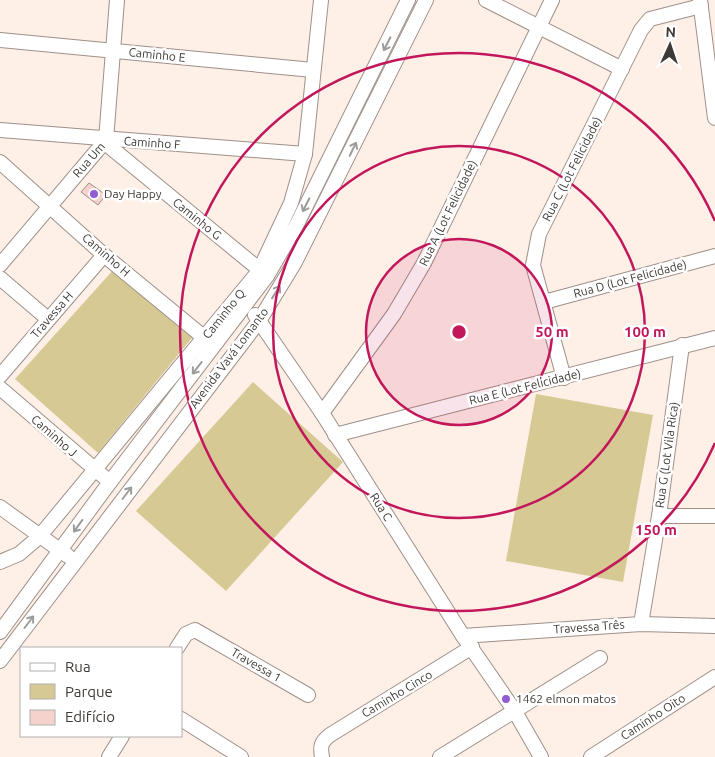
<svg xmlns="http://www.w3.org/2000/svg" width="715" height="757" viewBox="0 0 715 757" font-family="Ubuntu,sans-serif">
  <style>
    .green { fill: #d6c994 }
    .building { fill: #f5d2cb; stroke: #9d8e8b }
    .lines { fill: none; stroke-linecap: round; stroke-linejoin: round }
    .minor-casing { stroke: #9d9089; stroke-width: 16 }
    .minor { stroke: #fff; stroke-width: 14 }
    .oneway { stroke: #9e9c9a }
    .ring { fill: none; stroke: #c2185b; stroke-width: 2.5 }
    .poi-dot { fill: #925cd4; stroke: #fff; stroke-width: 2 }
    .labels { text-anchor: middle; stroke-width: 5; stroke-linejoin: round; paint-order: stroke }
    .street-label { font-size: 12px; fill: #3e3936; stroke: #fff }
    .poi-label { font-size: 12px; fill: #3e3936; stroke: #fff; text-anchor: start }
    .centre { fill: #c2185b; stroke: #fff; stroke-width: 2.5 }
    .ring-label { font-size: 15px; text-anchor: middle; font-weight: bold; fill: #c2185b; stroke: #fff; stroke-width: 5; stroke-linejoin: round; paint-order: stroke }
  </style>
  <rect width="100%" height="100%" fill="#feefe7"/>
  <g class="green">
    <polygon points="115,268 195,334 98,453 15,379"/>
    <polygon points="253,382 343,462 226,591 136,511"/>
    <polygon points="536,394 653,415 623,582 506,561"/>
  </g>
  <polygon class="building" points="89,183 106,195 98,205 81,192"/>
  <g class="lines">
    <defs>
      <g id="minor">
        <polyline points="486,0 622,69"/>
        <polyline points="700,0 715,118"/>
        <polyline points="0,40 313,70"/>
        <polyline points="0,130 305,154"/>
        <polyline points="104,142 266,275"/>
        <polyline points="0,162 104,255 212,344"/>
        <polyline points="0,265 106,140 117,0"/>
        <polyline points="0,278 48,319"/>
        <polyline points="544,302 715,256"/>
        <polyline points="255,315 322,413 463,636 514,710 541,757"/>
        <polyline points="0,376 104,255"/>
        <polyline points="564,378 533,265 539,234 641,30 650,19 701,6"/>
        <polyline points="0,388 110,482"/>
        <polyline points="322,413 394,314 424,263 552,0"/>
        <polyline points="335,435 715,338"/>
        <polyline points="0,507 68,556"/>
        <polyline points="659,516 715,516"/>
        <polyline points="0,562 19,554 39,537 259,271 291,203 305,154 321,0"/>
        <polyline points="641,624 659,516 682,345"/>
        <polyline points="0,632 110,482 267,276 297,224 408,0"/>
        <polyline points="463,636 641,624 715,626"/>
        <polyline points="177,648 186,634 195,630 308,695"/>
        <polyline points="0,661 259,321 295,262 426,0"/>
        <polyline points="181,719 241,757"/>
        <polyline points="109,757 122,736"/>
        <path d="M322,757C320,746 321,742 330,735L472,647"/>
        <polyline points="440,757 600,658"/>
        <polyline points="591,757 715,677"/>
      </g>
    </defs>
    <use href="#minor" class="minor-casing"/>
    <use href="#minor" class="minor"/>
  </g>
  <defs><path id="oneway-shaft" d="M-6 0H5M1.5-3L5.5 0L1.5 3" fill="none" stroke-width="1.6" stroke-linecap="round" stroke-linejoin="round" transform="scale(1.25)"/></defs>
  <g class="oneway">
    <use href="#oneway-shaft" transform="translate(387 44) rotate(117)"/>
    <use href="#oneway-shaft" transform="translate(353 149) rotate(-64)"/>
    <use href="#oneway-shaft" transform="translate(306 205) rotate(117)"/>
    <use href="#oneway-shaft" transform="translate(276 292) rotate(-58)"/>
    <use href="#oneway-shaft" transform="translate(197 368) rotate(128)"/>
    <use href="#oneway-shaft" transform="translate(127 493) rotate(-53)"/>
    <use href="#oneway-shaft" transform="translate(78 526) rotate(126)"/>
    <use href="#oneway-shaft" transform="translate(29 622) rotate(-53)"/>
  </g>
  <circle cx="459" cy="332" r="93" fill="#c2185b" fill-opacity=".12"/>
  <g class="ring">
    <circle cx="459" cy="332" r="93"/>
    <circle cx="459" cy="332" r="186"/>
    <path d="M715 443A279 279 0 1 1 715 221"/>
  </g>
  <g class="poi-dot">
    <circle cx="94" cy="194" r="5"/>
    <circle cx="506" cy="699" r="5"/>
  </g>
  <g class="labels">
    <g class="street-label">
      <text transform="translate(157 55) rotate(6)" y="4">Caminho E</text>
      <text transform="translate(152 143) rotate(4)" y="4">Caminho F</text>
      <text transform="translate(89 160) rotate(-49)" y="4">Rua Um</text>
      <text transform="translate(572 169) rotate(-63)" y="4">Rua C (Lot Felicidade)</text>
      <text transform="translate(448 213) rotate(-64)" y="4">Rua A (Lot Felicidade)</text>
      <text transform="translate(197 219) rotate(39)" y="4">Caminho G</text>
      <text transform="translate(106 255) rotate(41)" y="4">Caminho H</text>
      <text transform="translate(630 279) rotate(-15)" y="4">Rua D (Lot Felicidade)</text>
      <text transform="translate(224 314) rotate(-51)" y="4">Caminho Q</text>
      <text transform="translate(52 315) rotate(-49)" y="4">Travessa H</text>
      <text transform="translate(229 358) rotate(-53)" y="4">Avenida Vavá Lomanto</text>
      <text transform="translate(525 387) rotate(-14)" y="4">Rua E (Lot Felicidade)</text>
      <text transform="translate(54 436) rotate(41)" y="4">Caminho J</text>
      <text transform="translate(667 455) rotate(-82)" y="4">Rua G (Lot Vila Rica)</text>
      <text transform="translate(381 507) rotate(58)" y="4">Rua C</text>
      <text transform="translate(589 627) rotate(-4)" y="4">Travessa Três</text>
      <text transform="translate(256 665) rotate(30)" y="4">Travessa 1</text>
      <text transform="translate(397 694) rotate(-31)" y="4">Caminho Cinco</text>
      <text transform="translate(653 717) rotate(-33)" y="4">Caminho Oito</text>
    </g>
    <g class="poi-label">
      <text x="104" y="198">Day Happy</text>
      <text x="516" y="703">1462 elmon matos</text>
    </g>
  </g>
  <circle cx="459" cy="332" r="8" class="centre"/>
  <g class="ring-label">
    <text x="552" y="337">50 m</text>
    <text x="645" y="337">100 m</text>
    <text x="656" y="535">150 m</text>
  </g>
  <rect x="20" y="647" width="162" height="90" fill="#ffffff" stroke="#b2b0af"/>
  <rect x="30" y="663" width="25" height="8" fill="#ffffff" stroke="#b2b0af"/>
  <text x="65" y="672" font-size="15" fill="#3e3936">Rua</text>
  <rect x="30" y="684" width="25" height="15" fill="#d6c994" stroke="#b2b0af"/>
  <text x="65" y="697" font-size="15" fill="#3e3936">Parque</text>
  <rect x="30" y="710" width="25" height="15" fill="#f5d2cb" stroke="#b2b0af"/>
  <text x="65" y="722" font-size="15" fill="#3e3936">Edifício</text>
  <g transform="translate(670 45) rotate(3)" stroke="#ffffff" stroke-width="4" paint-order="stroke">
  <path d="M0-4L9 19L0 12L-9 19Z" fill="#3e3936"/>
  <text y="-8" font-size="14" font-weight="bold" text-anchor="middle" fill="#3e3936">N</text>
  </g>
</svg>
